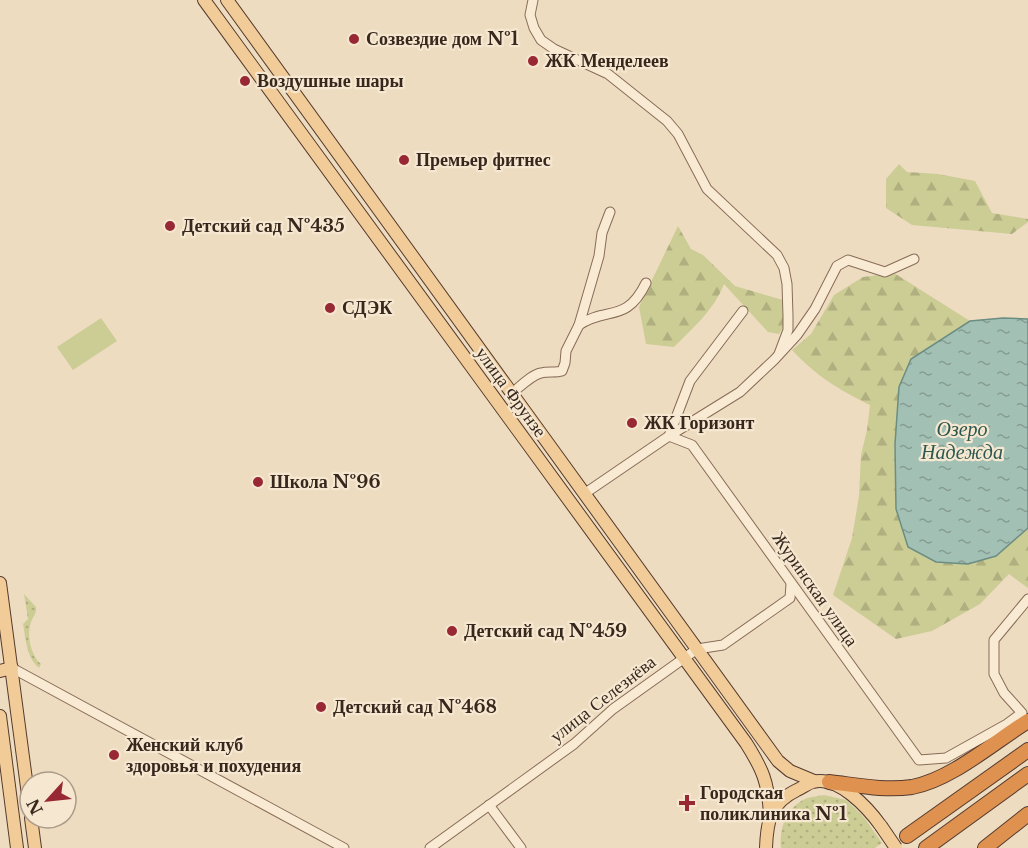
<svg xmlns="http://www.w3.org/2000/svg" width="1028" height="848" viewBox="0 0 1028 848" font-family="'Libre Baskerville',serif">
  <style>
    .green { fill: url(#green-dots) }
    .forest { fill: url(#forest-firs) }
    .pitch { fill: #cccc95 }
    .water { fill: url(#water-ripples); stroke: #6b8e82; stroke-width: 1.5 }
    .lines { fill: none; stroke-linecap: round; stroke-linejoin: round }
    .minor-casing { stroke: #886c58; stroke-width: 11 }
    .major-casing { stroke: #553b2d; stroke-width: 14 }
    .highway-casing { stroke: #553b2d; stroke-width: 16 }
    .minor { stroke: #f9ead4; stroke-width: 9 }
    .major { stroke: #f2cc98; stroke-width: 12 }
    .highway { stroke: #df9150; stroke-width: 14 }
    .major-bridge-casing { stroke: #553b2d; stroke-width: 14; stroke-linecap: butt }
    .major-bridge { stroke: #f2cc98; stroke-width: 12 }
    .poi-dot { fill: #972834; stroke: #f6e7d0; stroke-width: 2 }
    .labels { text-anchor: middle; stroke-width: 4.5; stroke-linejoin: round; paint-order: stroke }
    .poi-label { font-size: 18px; font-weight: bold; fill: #37271d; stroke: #f6e7d0; text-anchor: start }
    .street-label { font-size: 18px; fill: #37271d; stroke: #f6e7d0 }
    .water-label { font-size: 20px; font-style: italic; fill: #2c5750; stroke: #f6e7d0 }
  </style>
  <defs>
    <pattern id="green-dots" width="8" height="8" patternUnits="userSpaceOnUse" patternTransform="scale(1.5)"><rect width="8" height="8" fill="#cccc95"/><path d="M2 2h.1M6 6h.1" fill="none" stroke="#b0af80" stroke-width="1.8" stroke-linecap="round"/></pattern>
    <pattern id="forest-firs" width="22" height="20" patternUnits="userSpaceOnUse" patternTransform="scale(1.5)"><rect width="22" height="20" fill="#cccc95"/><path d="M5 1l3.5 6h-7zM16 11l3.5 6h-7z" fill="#b0af80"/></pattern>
    <pattern id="water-ripples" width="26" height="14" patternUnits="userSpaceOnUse" patternTransform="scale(1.5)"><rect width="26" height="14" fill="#a3c0b5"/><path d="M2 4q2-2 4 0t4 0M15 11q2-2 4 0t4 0" fill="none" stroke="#869c93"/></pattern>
  </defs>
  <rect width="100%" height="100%" fill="#eedcc1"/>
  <g class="green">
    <path d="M24,594L36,607C37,615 31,618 30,626C27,638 32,657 41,664L39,668C26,657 26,639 23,624L28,619Z"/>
    <path d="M824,795L846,800L863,816L882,843L875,848H781C779,829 786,808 805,799C810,797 818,796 824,795Z"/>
  </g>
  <g class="forest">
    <polygon points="899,164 907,172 938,174 975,181 992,213 1028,219 1028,222 1012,234 912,225 886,208 886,179"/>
    <path d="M678,226L691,249L703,255L735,286L783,300L784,326L779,334L768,332L724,284C714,310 693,328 674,347L646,344L639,307Z"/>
    <path d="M894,273L970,321L911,359L996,556L1028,528V588L1009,574L980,604L932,631L896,639L833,595L852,538L859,496L861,455L867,430L870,405C839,390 815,375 792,350L811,334L834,295L863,277Z"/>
  </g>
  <polygon class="pitch" points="101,318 117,341 73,370 57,347"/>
  <polygon class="water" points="1003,318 1028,319 1028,528 996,556 968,564 936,562 908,547 896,509 895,444 899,387 911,359 970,321"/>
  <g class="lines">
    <defs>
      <g id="minor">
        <polyline points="533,0 530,15 534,28 541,40 554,49 608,74 667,121 678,134 707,189 777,255 784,268 787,284 788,316 788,330 779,354"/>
        <path d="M610,212L602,233L599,256L579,325C607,306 626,324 646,283"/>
        <path d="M511,394C520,387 531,375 541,373C548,371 555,373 562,371L565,363L566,351L579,325"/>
        <polyline points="669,436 740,392 774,360 797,335 815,309 837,266 848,260 885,272 914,259"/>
        <polyline points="669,436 690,381 743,311"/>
        <polyline points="584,494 669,436 692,445 919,760 946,758 1007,724 1022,713 1004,693 994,674 994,640 1028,599"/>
        <polyline points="12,668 344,848"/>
        <polyline points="489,805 521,848"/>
        <polyline points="430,848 574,744 613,709 697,649 723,645 790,598 791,584"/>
      </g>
      <g id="major">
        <path d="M204,0L746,743C763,770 768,782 770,814"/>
        <polyline points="227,0 778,761 790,771 814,781"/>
        <polyline points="0,583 30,810"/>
        <polyline points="0,671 12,668"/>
        <polyline points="0,716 17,848"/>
        <polyline points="31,818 35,848"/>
        <path d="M766,848C767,821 770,803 797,790C802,788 808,783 813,782C838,775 868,808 881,826"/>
      </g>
      <g id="highway">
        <path d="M829,782C856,785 884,791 912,787C951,780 994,742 1028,721"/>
        <polyline points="907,836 1028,750"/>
        <polyline points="926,848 1028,774"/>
        <polyline points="985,848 1028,814"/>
      </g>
    </defs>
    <use href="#minor" class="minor-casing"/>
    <use href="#major" class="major-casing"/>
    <use href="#highway" class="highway-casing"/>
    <use href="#minor" class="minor"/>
    <use href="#major" class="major"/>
    <use href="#highway" class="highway"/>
    <defs>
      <polyline id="major-bridge" points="881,826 896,848"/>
    </defs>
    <use href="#major-bridge" class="major-bridge-casing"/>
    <use href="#major-bridge" class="major-bridge"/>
  </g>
  <g class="poi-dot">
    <circle cx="354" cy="39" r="6"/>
    <circle cx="533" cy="61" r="6"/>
    <circle cx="245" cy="81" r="6"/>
    <circle cx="404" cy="160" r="6"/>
    <circle cx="170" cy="226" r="6"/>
    <circle cx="330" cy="308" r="6"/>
    <circle cx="632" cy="423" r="6"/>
    <circle cx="258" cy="482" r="6"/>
    <circle cx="452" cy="631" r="6"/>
    <circle cx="321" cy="707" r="6"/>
    <circle cx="114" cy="755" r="6"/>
    <path d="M684 794h6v6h6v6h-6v6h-6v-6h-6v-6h6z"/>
  </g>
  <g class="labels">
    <g class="poi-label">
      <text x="366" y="45">Созвездие дом №1</text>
      <text x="545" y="67">ЖК Менделеев</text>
      <text x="257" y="87">Воздушные шары</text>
      <text x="416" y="166">Премьер фитнес</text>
      <text x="182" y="232">Детский сад №435</text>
      <text x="342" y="314">СДЭК</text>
      <text x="644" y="429">ЖК Горизонт</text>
      <text x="270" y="488">Школа №96</text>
      <text x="464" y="637">Детский сад №459</text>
      <text x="333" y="713">Детский сад №468</text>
      <text x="126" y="751">Женский клуб<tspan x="126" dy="21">здоровья и похудения</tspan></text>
      <text x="700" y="799">Городская<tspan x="700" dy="21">поликлиника №1</tspan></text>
    </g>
    <g class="street-label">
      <text transform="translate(511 392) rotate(54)" y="6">улица Фрунзе</text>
      <text transform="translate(815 589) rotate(55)" y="6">Журинская улица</text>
      <text transform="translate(603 699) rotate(-38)" y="6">улица Селезнёва</text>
    </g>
    <g class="water-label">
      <text x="962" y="436">Озеро<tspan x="962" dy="23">Надежда</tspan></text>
    </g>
  </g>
  <g transform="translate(48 800) rotate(243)"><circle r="28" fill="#f6e7d0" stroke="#aa9a88" stroke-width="1.5"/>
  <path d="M0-4.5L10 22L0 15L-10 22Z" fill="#972834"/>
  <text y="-9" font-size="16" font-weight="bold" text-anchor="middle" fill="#37271d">N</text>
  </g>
</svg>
